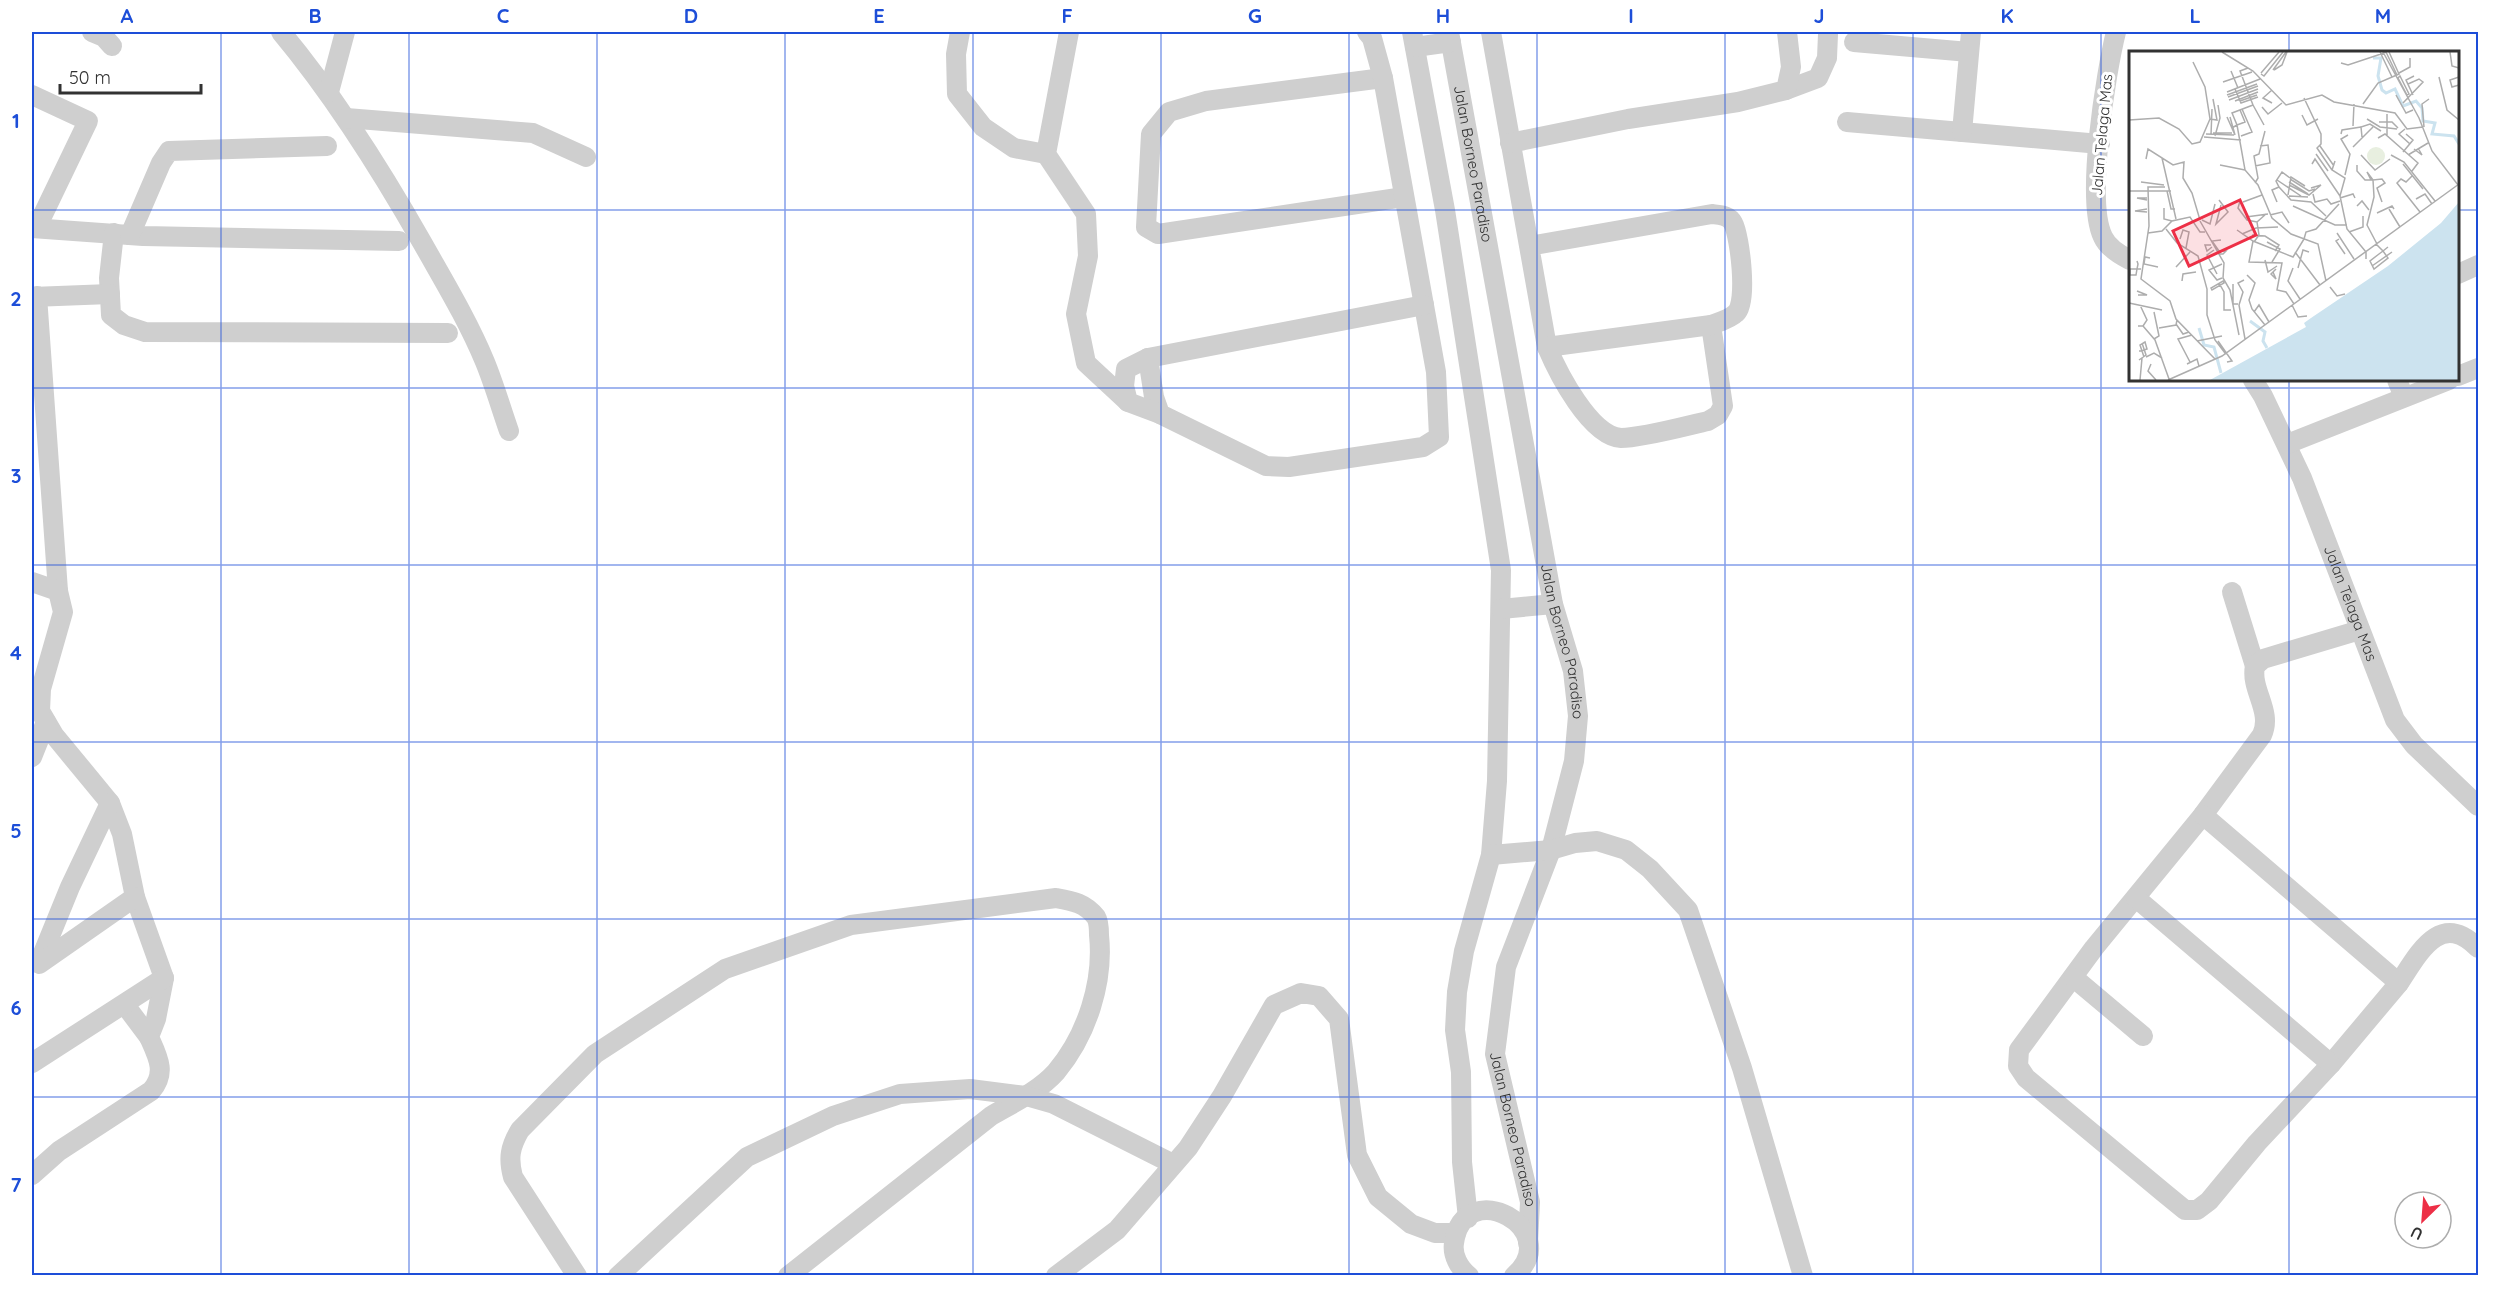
<svg xmlns="http://www.w3.org/2000/svg" width="2510" height="1307" viewBox="0 0 2510 1307" font-family="Quicksand,sans-serif">
  <style>
    .lines { fill: none; stroke-linecap: round; stroke-linejoin: round }
    .minor { stroke: #cfcfcf; stroke-width: 20 }
    .grid { fill: none; stroke: #1d4ed8; stroke-width: 1.5; stroke-opacity: 0.55 }
    .labels { text-anchor: middle; stroke-width: 6; stroke-linejoin: round; paint-order: stroke }
    .street-label { font-size: 15px; fill: #323232; stroke: #fff }
    .inset-river { fill: none; stroke: #cce3ef; stroke-width: 3 }
    .inset-road { fill: none; stroke: #adadad; stroke-width: 1.5 }
    .view { fill: #ed2f46; fill-opacity: 0.15; stroke: #ed2f46; stroke-width: 3 }
    .inset-edge { fill: none; stroke: #323232; stroke-width: 3 }
    .neatline { fill: none; stroke: #1d4ed8; stroke-width: 2 }
    .grid-label { font-size: 20px; text-anchor: middle; font-weight: bold; fill: #1d4ed8 }
  </style>
  <rect width="100%" height="100%" fill="#fff"/>
  <g class="lines">
    <g class="minor">
      <polyline points="92,32 104,37 112,46"/>
      <path d="M281,32C336,98 381,170 423,244C445,283 468,321 485,362C494,384 501,408 509,431"/>
      <polyline points="960,32 956,54 957,94 983,127 1014,148 1046,154"/>
      <polyline points="1069,32 1046,154 1086,214 1088,256 1076,314 1086,363 1128,402"/>
      <polyline points="1412,32 1445,210 1501,570 1497,781 1491,855 1464,951 1457,992 1455,1030 1461,1072 1462,1162 1468,1218"/>
      <path id="s1" d="M1449,32L1553,604L1573,671L1578,716L1574,761L1551,850L1506,967L1495,1054L1530,1202L1528,1243"/>
      <path d="M1491,32L1547,347C1558,373 1590,436 1621,438C1642,438 1686,426 1708,421L1718,415L1723,406L1711,325C1719,322 1730,319 1736,313C1748,303 1740,236 1733,223C1729,215 1720,215 1712,214L1529,246"/>
      <path d="M2116,32C2106,72 2085,201 2103,237C2108,248 2120,255 2130,260"/>
      <polyline points="1854,42 1969,52"/>
      <polyline points="1415,47 1451,42"/>
      <polyline points="1383,78 1206,101 1169,112 1151,134 1146,227 1158,234 1404,197"/>
      <polyline points="1786,90 1818,78 1827,58 1828,34"/>
      <polyline points="329,92 345,32"/>
      <polyline points="32,95 88,121 37,227"/>
      <polyline points="346,118 533,133 586,157"/>
      <polyline points="1847,122 2100,144"/>
      <polyline points="1962,132 1971,32"/>
      <polyline points="1510,143 1628,119 1738,102 1786,90 1791,67 1787,32"/>
      <polyline points="32,228 143,236 399,241"/>
      <polyline points="114,233 109,278 111,315 124,325 145,332 448,333"/>
      <polyline points="130,235 161,163 169,151 327,146"/>
      <polyline points="2458,274 2478,265"/>
      <polyline points="37,296 58,591"/>
      <polyline points="32,297 110,294"/>
      <polyline points="1547,347 1711,325"/>
      <polyline points="1148,358 1154,397 1160,414 1266,466 1289,467 1423,447 1439,437 1436,372 1383,78 1372,38 1367,32"/>
      <polyline points="2458,376 2478,368"/>
      <path id="s2" d="M2253,380L2263,396L2302,478L2395,720L2414,745L2478,806"/>
      <polyline points="2397,380 2404,397"/>
      <polyline points="1160,414 1128,402 1124,386 1126,369 1148,358 1424,305"/>
      <polyline points="2287,444 2449,380"/>
      <path d="M32,582L58,591L63,612L41,689L40,711L54,735L110,803L122,834L135,897L164,978L156,1019L149,1037C158,1057 167,1073 151,1091L59,1151L32,1175"/>
      <polyline points="2232,592 2255,666"/>
      <polyline points="1501,609 1553,604"/>
      <path d="M2360,630L2263,659L2255,666C2250,690 2273,711 2262,735L2203,815L2094,948L2019,1050L2018,1066L2026,1078L2163,1192L2185,1210H2197L2209,1201L2257,1143L2331,1064L2399,983"/>
      <polyline points="32,757 46,722"/>
      <path d="M2203,815L2399,983C2419,953 2440,910 2478,948"/>
      <polyline points="1491,855 1551,850 1575,843 1597,841 1626,850 1650,869 1688,910 1742,1068 1803,1276"/>
      <polyline points="2136,898 2331,1064"/>
      <polyline points="39,963 70,887 110,803"/>
      <polyline points="39,964 135,897"/>
      <polyline points="2074,978 2143,1036"/>
      <polyline points="125,1005 149,1037"/>
      <polyline points="32,1063 164,978"/>
      <path d="M577,1276L513,1177C508,1158 510,1147 520,1130L595,1054L725,969L851,925L1056,898C1073,901 1085,903 1096,917C1099,922 1099,929 1099,935C1104,982 1087,1035 1056,1072C1039,1091 1013,1103 991,1116L788,1276"/>
      <polyline points="618,1276 747,1157 833,1116 900,1094 970,1089 1026,1096 1054,1104 1173,1164"/>
      <polyline points="1056,1276 1117,1230 1188,1148 1222,1096 1274,1005 1301,993 1319,996 1339,1019 1357,1155 1378,1197 1411,1224 1435,1233 1456,1233"/>
      <path d="M1469,1276C1459,1268 1452,1255 1454,1243C1464,1173 1567,1230 1514,1276"/>
    </g>
  </g>
  <path class="grid" d="M221,32V1276M409,32V1276M597,32V1276M785,32V1276M973,32V1276M1161,32V1276M1349,32V1276M1537,32V1276M1725,32V1276M1913,32V1276M2101,32V1276M2289,32V52M32,210H2130M2458,210H2478M2289,380V1276M32,388H2478M32,565H2478M32,742H2478M32,919H2478M32,1097H2478"/>
  <g class="labels">
    <g class="street-label">
      <text transform="translate(2102 135) rotate(-85)" y="5">Jalan Telaga Mas</text>
      <text dy="5" stroke="none"><textPath href="#s1" startOffset="134">Jalan Borneo Paradiso</textPath></text>
      <text dy="5" stroke="none"><textPath href="#s2" startOffset="244">Jalan Telaga Mas</textPath></text>
      <text dy="5" stroke="none"><textPath href="#s1" startOffset="620">Jalan Borneo Paradiso</textPath></text>
      <text dy="5" stroke="none"><textPath href="#s1" startOffset="1124">Jalan Borneo Paradiso</textPath></text>
    </g>
  </g>
  <g transform="translate(2129 51)">
    <rect width="330" height="330" fill="#fff"/>
    <path d="M238 105a9 9 0 1 1 18 0a9 9 0 1 1-18 0Z" fill="#e8efe0"/>
    <path d="M330,151V329H81L177,276L175,272L182,267L259,215L312,172Z" fill="#cce3ef"/>
    <path class="inset-river" d="M244,7H252L249,25L253,39L257,42L266,38L274,55L287,50L293,57L294,70L306,72L303,83L325,85L330,93M121,270L136,281L134,290L138,297M70,277L75,294L85,296L92,322"/>
    <path class="inset-road" d="M93,1L124,20L157,54L193,44L205,51L266,62L278,78L294,76M251,1L263,26M254,1L290,67L303,100L329,134M257,1L268,24M321,1L323,15L330,17M212,12L219,14L258,1M144,19L157,1M145,19L153,14L158,1M102,20L109,37M132,22L150,1M270,22L281,16V7M132,23L135,25L154,1M271,25L280,43L278,44L269,27ZM310,26L318,59L330,69M330,26L321,29L323,36L330,34M94,31L123,21M106,38L112,52L129,46M143,39L134,47L143,52M98,41L131,28M98,44L128,33M267,44L277,62L284,59M284,44L277,29L285,25M99,46L129,35M175,47L192,83V93L188,97L203,119M100,49L129,38M106,50L129,41M111,50L128,44M274,52L294,31L290,28L279,33M234,53L249,32L270,23L260,1M124,54L135,74M133,56L139,63L153,52M111,59L116,71L108,74L116,119L129,134L143,167L162,183L189,193L197,230M258,63V85M173,64L178,74L189,68M98,66L106,84M101,66L106,84M81,68L88,69L84,48M238,68L251,76L268,78M0,69L30,67L50,78L63,93L71,91L81,68L76,36L64,11M250,71H263L269,77M224,75L225,53M295,76L293,53L300,48M103,77L108,74L103,62L124,54L111,20L119,17M276,78L270,83L281,93M84,82H103M77,83L105,84M212,83L213,79L232,76M82,84L83,58M86,85L91,67L89,54M112,85L123,81L113,58M75,86L112,89M233,86L232,76L241,73L252,80M249,87L256,83L289,112L283,120M191,95L205,115M224,96L244,76M285,98L293,104L289,97M274,101L284,89L277,83M187,103L199,120M232,104L246,119L261,108M262,104L275,111L306,150M279,104L299,92M33,107L47,168M17,108L19,98L44,114L55,111L54,127L63,142L71,169M206,110L203,119L216,127L211,145M183,113L186,108L211,145M274,113L294,138M91,114L116,119M228,114V120L236,129H244L245,146L238,174L248,193M126,115L141,112L139,94L131,95M216,124L221,103L212,88L219,84M283,125L277,131L272,128L268,132L291,161M161,127L153,121L147,130L150,136L162,149L182,151L197,165M161,128L180,140L186,138M148,129L172,145M242,129L238,121L244,129L253,128L256,132L248,137L253,151M12,131L35,134M160,131L179,143M126,132L129,127L125,105L130,103L136,80M160,134L180,144L192,134L182,137M36,136H19L20,175L12,228L41,250L47,268L86,308M0,140H42M38,140L42,158H46M184,143L186,151L198,148L202,153L211,150M159,144L162,126L176,135M160,145L179,146M211,145L218,178L237,201V208M211,147L224,143L226,147M287,148L296,143L303,153M18,149L8,147H18M90,149L99,161L87,173L92,154M111,150L109,157L118,169L128,171L137,163M114,151L133,144M148,151L143,139L150,136M164,155L206,174H218M228,155L233,150L240,159M35,157V168L43,170M18,158L6,160L18,161M260,158L271,176M248,162L263,155L265,158M141,164L153,161L160,172M117,166L139,163M73,169L81,173L86,153M71,170L95,212L94,227L101,239L110,284M37,178L48,192L69,205L78,238V264L86,289L96,302M108,179L124,190L164,206L175,188M220,181L234,176V165M19,182L33,180L43,170L61,166L71,181H76M208,182L225,208M113,183L127,177L149,176M123,184L136,185L150,194L146,200M51,188L54,179L60,181L57,197M175,188L177,181L187,178L210,153M210,188L207,190L216,203M124,190L120,211L153,212L148,239L157,241L165,253M125,191L130,184L128,171M138,191L151,198L143,211M247,193L254,200L259,207L245,218L241,210L250,203L254,200L259,196M82,194H76L78,200L83,196M85,199L78,204L88,223M166,201L191,234M90,203H94L97,200H90L83,190L92,189M21,207L16,206L15,213L29,216M136,209L139,221L148,215M8,210L9,213L8,218L7,224H1V218H12M243,215L263,201M47,216L61,201M164,217L159,230L171,248M169,217L174,199L180,201M144,221L147,228L142,223L147,218M118,224L126,232L120,249L123,258L136,274M93,227L88,229L80,219L93,213M115,229L109,232L114,241L110,254L116,288M53,230L54,223L67,221M94,230L95,232L83,239L82,237ZM90,232L95,241V259H102M104,233V253H109M201,236L208,245L216,243M8,240L18,244H9M0,252L33,259M11,254L18,269L14,275M163,254L169,266L178,265M125,261L130,254L140,271M47,273L54,283L60,281M9,275H14L26,289L40,328M30,277L47,274L48,269M25,288L30,285L25,261M68,290L93,285M89,290L103,310L98,311M10,300H13L15,299L18,298L16,291L11,294L15,306M17,306L25,302L33,307M10,309L17,304L13,292M61,311L49,288L63,284M22,313L19,320L27,329M58,313L68,308L70,315M11,329L13,307M39,329L93,305L330,133"/>
    <path class="view" d="M111,149L127,184L60,215L44,180Z"/>
    <rect width="330" height="330" class="inset-edge"/>
  </g>
  <rect width="2510" height="1307" fill="none" stroke="#ffffff" stroke-width="66"/>
  <g transform="translate(2423 1220) rotate(205)"><circle r="28" fill="#ffffff" stroke="#adadad" stroke-width="1.5"/>
  <path d="M0-4.5L10 22L0 15L-10 22Z" fill="#ed2f46"/>
  <text y="-9" font-size="16" font-weight="bold" text-anchor="middle" fill="#323232">U</text>
  </g>
  <path d="M60 84v9h141v-9" fill="none" stroke="#323232" stroke-width="3"/>
  <text x="69" y="84" font-size="18" fill="#323232" stroke="#ffffff" stroke-width="4.5" paint-order="stroke">50 m</text>
  <rect x="33" y="33" width="2444" height="1241" class="neatline"/>
  <g class="grid-label">
    <text x="127" y="23">A</text>
    <text x="315" y="23">B</text>
    <text x="503" y="23">C</text>
    <text x="691" y="23">D</text>
    <text x="879" y="23">E</text>
    <text x="1067" y="23">F</text>
    <text x="1255" y="23">G</text>
    <text x="1443" y="23">H</text>
    <text x="1631" y="23">I</text>
    <text x="1819" y="23">J</text>
    <text x="2007" y="23">K</text>
    <text x="2195" y="23">L</text>
    <text x="2383" y="23">M</text>
    <text x="16" y="128">1</text>
    <text x="16" y="306">2</text>
    <text x="16" y="483">3</text>
    <text x="16" y="660">4</text>
    <text x="16" y="838">5</text>
    <text x="16" y="1015">6</text>
    <text x="16" y="1192">7</text>
  </g>
</svg>
